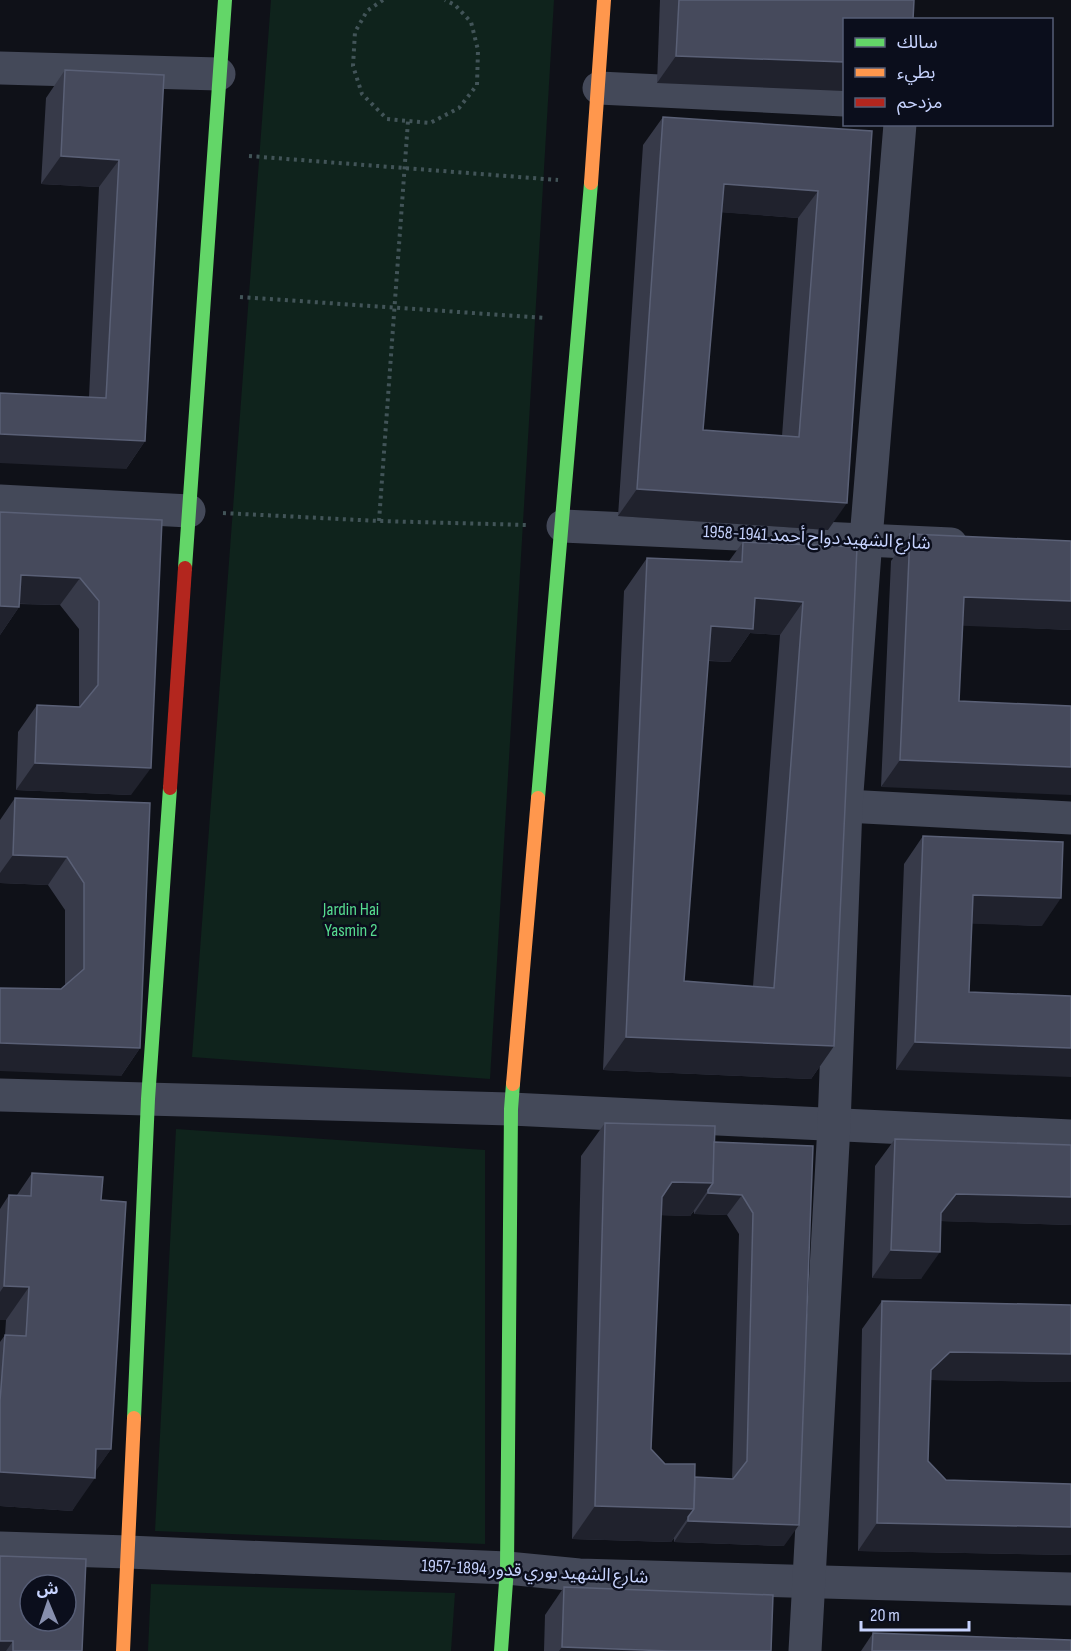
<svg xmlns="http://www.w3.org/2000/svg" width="1071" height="1651" viewBox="0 0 1071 1651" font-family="'Sofia Sans Condensed','Noto Sans Arabic',sans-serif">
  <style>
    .green { fill: #0f231c }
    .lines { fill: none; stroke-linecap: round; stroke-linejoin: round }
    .path { stroke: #425458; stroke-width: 4; stroke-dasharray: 3 4.5; stroke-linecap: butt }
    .street { stroke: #444959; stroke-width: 33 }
    .fast { stroke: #63d668; stroke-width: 14 }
    .slow { stroke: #ff974d; stroke-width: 14 }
    .jam { stroke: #b3261e; stroke-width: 14 }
    .wall { fill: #373a49; fill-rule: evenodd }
    .shaded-wall { fill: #20222d }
    .building { fill: #464a5c; stroke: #5a6076; stroke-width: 1.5; fill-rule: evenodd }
    .labels { text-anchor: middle; stroke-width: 5; stroke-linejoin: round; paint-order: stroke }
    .street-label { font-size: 18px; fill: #c7d3fe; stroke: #0b0e1c }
    .park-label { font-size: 18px; fill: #56db8f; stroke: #0b0e1c }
  </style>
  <rect width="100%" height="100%" fill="#0f1118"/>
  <g class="green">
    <polygon points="271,0 554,0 490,1079 192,1057"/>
    <polygon points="176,1129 485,1150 485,1544 155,1531"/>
    <polygon points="151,1584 455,1593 451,1651 148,1651"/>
  </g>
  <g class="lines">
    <g class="path">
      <polyline points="383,0 367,11 355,32 353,66 362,94 387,119 430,123 459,108 477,85 478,50 471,22 455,5 445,0"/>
      <polyline points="249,156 558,180"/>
      <polyline points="240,297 546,318"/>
      <polyline points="223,513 379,521 527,525"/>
      <polyline points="379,521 408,121"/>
    </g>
    <g class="street">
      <polyline points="0,68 219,74"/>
      <polyline points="599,88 844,100"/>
      <polyline points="0,501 189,511"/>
      <polyline points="563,526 951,544"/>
      <polyline points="846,806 1071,818"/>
      <polyline points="0,1095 511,1109 1071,1136"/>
      <polyline points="0,1548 128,1552 507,1568 579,1575 1071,1589"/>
      <polyline points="805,1651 834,1125 846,806 866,539 900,124"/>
    </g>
    <g class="fast">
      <polyline points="185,568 225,0"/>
      <polyline points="538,798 591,183"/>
      <polyline points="134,1418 148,1099 170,788"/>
      <polyline points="501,1651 507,1568 511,1109 513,1084"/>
    </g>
    <g class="slow">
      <polyline points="591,183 604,0"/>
      <polyline points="513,1084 538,798"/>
      <polyline points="123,1651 134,1418"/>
    </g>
    <polyline class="jam" points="170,788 185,568"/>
  </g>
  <g class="wall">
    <polygon points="660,0 914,0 657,83"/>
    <polygon points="65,70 164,75 145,441 126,469 89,397 99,187 41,184 46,98"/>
    <path d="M663,117L872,131L828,530L618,516L643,145ZM721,212L798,218L782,436L703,430Z"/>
    <polygon points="0,512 162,520 131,795 16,790 18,732 37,705 79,707 79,629 60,605 19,604 19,607 0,635"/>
    <polygon points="910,534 1071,541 1071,630 963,625 959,701 881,787 891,561"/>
    <path d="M743,542L857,547L834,1046L811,1079L603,1070L624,591L647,558L729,561ZM750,633L780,635L753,986L684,981L708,661L730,662Z"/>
    <polygon points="15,798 150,803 140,1048 121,1076 61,989 65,985 65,910 48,885 0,883 0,820"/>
    <polygon points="923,836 1042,926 971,923 969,992 896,1070 904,864"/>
    <path d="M605,1123L714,1142L813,1146L784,1546L674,1542V1538L671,1542L572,1539L581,1156ZM694,1211V1214L727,1215L739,1234L732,1479L695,1477L665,1464L651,1449L661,1215L690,1216Z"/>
    <polygon points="895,1139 1071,1145 1071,1225 941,1221 921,1279 872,1278 875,1166"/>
    <polygon points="32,1173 111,1449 95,1471 72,1511 0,1506 0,1342 5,1335 6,1320 0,1320 0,1209 9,1195 17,1195"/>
    <polygon points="882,1301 1071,1305 1071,1382 930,1380 928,1461 946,1480 1071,1484 1071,1555 858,1551 862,1329"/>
    <polygon points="0,1556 82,1651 0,1651"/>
    <polygon points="564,1587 771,1651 544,1651 545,1615"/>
    <polygon points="873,1633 1071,1651 861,1651"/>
  </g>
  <g class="shaded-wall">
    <polygon points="676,56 844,62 844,91 657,83"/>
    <polygon points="61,156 119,160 99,187 41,184"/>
    <polygon points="724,184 818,191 798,218 704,211"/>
    <polygon points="0,434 145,441 126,469 0,463"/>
    <polygon points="637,489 847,503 828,530 618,516"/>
    <polygon points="21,575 80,578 60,605 1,603"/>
    <polygon points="964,597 1071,601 1071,630 945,625"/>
    <polygon points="755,598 803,602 780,635 750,633 730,662 687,659 711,626"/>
    <polygon points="0,606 19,607 0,635"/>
    <polygon points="900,760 1071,767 1071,795 881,787"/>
    <polygon points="35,763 151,768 131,795 16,790"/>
    <polygon points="13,855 67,857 48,885 0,883 0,873"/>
    <polygon points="973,895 1061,898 1042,926 953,923"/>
    <polygon points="626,1037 834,1046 811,1079 603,1070"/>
    <polygon points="915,1042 1071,1048 1071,1077 896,1070"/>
    <polygon points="0,1043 140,1048 121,1076 0,1071"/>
    <polygon points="672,1182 713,1183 690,1216 649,1215"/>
    <polygon points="708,1193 742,1195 727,1215 694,1214"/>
    <polygon points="956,1194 1071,1197 1071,1225 937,1221 941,1213"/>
    <polygon points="891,1250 940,1252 921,1279 872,1278"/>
    <polygon points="4,1286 29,1287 6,1320 0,1320 0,1292"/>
    <polygon points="950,1352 1071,1354 1071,1382 930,1380 931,1370"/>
    <polygon points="96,1449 111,1449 91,1478 95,1478 72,1511 0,1506 0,1472"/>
    <polygon points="595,1506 694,1509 671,1542 572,1539"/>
    <polygon points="688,1521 799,1525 784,1546 674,1542"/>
    <polygon points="877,1523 1071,1527 1071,1555 858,1551"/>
    <polygon points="0,1641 13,1641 6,1651 0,1651"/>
    <polygon points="562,1647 669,1651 559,1651"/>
  </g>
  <g class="building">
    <polygon points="679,0 914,0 913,20 844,20 844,62 676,56"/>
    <polygon points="65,70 164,75 145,441 0,434 0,393 106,398 119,160 61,156"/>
    <path d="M663,117L872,131L847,503L637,489ZM724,184L818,191L799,437L703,430Z"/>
    <polygon points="0,512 162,520 151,768 35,763 37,705 80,707 98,685 99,601 80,578 21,575 19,607 0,606"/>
    <polygon points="910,534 1071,541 1071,601 964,597 959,701 1071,706 1071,767 900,760"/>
    <path d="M743,542L857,547L834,1046L626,1037L647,558L742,562ZM755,598L803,602L774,988L684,981L711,626L753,629Z"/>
    <polygon points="15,798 150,803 140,1048 0,1043 0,988 61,989 84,969 84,883 67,857 13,855"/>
    <polygon points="923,836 1063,842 1061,898 973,895 969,992 1071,996 1071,1048 915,1042"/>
    <polygon points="605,1123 715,1126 713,1183 672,1182 662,1197 651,1449 665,1464 695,1464 694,1509 595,1506"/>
    <polygon points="895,1139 1071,1145 1071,1197 956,1194 941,1213 940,1252 891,1250"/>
    <polygon points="714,1142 813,1146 799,1525 688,1521 688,1517 694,1509 695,1477 733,1479 747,1461 753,1213 742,1195 708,1193 708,1190 713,1183"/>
    <polygon points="32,1173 103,1177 101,1200 126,1202 111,1449 96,1449 95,1478 0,1472 0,1401 5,1335 26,1336 29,1287 4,1286 9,1195 31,1196"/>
    <polygon points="882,1301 1071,1305 1071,1354 950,1352 931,1370 928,1461 946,1480 1071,1484 1071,1527 877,1523"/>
    <path d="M0,1556L86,1559L82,1651H13V1641H0ZM30,1585H66V1621H30Z"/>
    <polygon points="564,1587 773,1595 771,1651 669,1651 562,1647"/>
    <polygon points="873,1633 1071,1640 1071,1651 872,1651"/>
  </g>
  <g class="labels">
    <g class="street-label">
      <text transform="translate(817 537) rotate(3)" y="6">شارع الشهيد دواح أحمد 1941-1958</text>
      <text transform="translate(535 1571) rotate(3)" y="6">شارع الشهيد بوري قدور 1894-1957</text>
    </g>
    <g class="park-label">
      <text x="351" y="915">Jardin Hai<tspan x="351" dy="21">Yasmin 2</tspan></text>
    </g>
  </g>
  <rect x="843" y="18" width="210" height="108" fill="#0b0e1c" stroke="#565d76" stroke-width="1.5"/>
  <rect x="855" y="38" width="30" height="9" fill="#63d668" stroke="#565d76" stroke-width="1.5"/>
  <text x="897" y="48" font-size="18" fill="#c7d3fe">سالك</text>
  <rect x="855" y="68" width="30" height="9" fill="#ff974d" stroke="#565d76" stroke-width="1.5"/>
  <text x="897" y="78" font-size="18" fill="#c7d3fe">بطيء</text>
  <rect x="855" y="98" width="30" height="9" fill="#b3261e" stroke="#565d76" stroke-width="1.5"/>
  <text x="897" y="108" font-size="18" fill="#c7d3fe">مزدحم</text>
  <g transform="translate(48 1603) rotate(358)"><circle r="28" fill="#0b0e1c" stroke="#565d76" stroke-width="1.5"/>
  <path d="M0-4.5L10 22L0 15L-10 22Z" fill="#878fae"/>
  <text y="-9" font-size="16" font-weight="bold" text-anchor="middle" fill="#c7d3fe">ش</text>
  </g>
  <path d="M861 1621v9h108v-9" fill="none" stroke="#c7d3fe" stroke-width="3"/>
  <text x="870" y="1621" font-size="18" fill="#c7d3fe" stroke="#0b0e1c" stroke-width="4.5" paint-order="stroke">20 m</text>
</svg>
